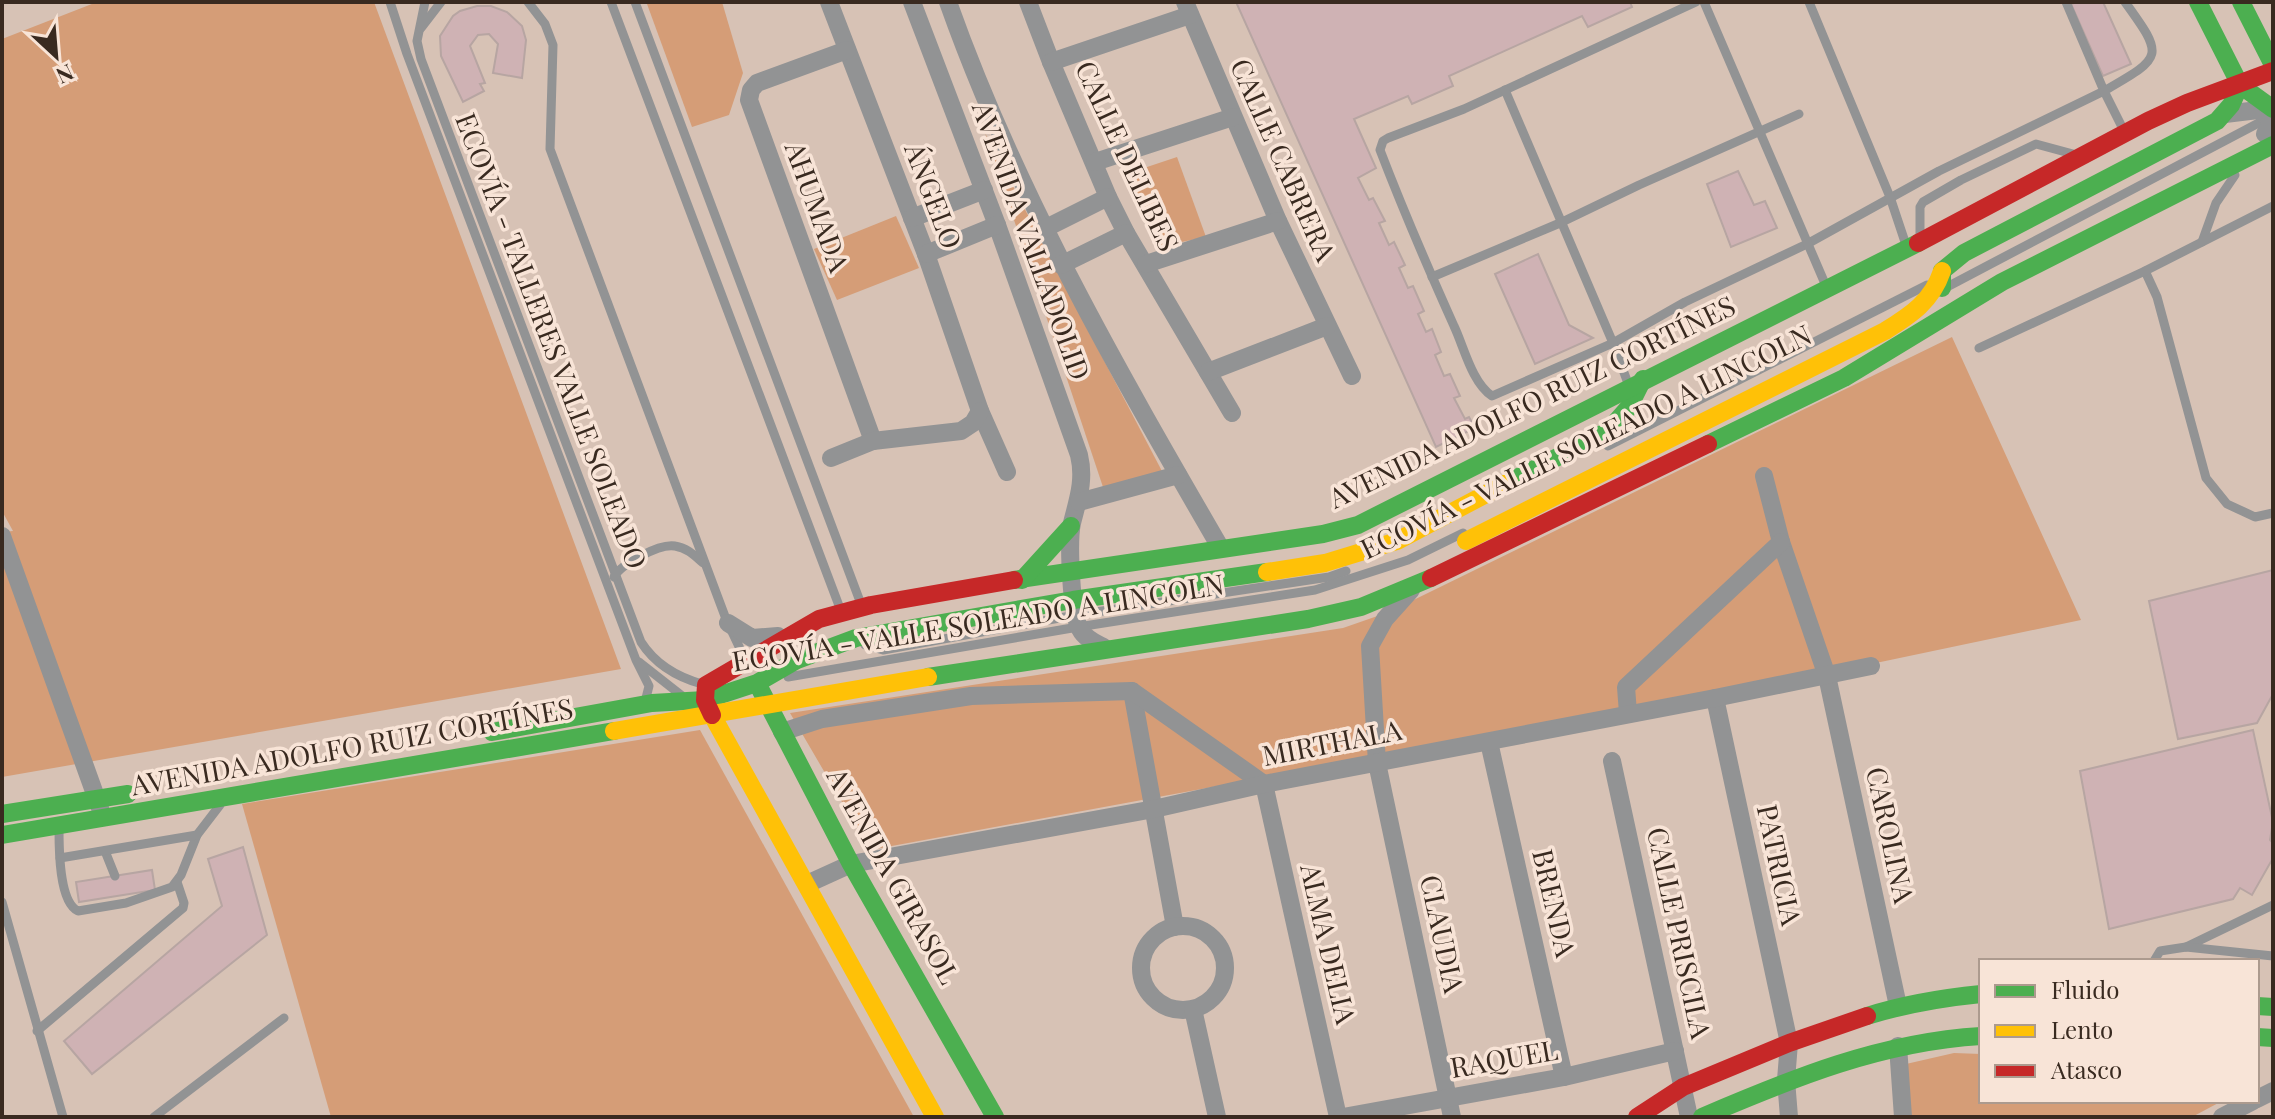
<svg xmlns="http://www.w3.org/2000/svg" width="2275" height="1119" viewBox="0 0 2275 1119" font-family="'Playfair Display',serif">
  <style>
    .green { fill: #d59d77 }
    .building { fill: #cfb2b4; stroke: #b7a5a2; stroke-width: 2 }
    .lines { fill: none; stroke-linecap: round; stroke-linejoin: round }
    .lane { stroke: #929394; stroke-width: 9 }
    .street { stroke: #929394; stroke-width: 18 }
    .fast { stroke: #4caf50; stroke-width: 18 }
    .slow { stroke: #ffc107; stroke-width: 18 }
    .jam { stroke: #c62828; stroke-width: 18 }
    .labels { text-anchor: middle; stroke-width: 7; stroke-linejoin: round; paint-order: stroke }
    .street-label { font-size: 28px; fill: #392a20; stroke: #f8e4d7 }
  </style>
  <rect width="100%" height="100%" fill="#d7c2b5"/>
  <g class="green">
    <polygon points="97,2 374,2 621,669 2,777 2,532 13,531 2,511 2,39"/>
    <polygon points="653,2 722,2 743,73 729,115 692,127 647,4"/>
    <polygon points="985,133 1164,475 1103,487"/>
    <polygon points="1177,157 1206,237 1162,246 1143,219 1128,188 1135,171"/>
    <polygon points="896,216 919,268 837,300 814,249"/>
    <polygon points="1952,337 2081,620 1795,680 870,850 790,713 1343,628 1389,612"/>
    <polygon points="700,730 914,1117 331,1117 242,804"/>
    <polygon points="1954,1053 1981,1054 1981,1101 2222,1101 2192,1117 1910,1117 1906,1064"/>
  </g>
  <g class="building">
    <polygon points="1236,2 1630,2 1632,7 1588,27 1582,16 1449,76 1453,86 1412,104 1408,96 1354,119 1376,168 1358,178 1369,200 1373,198 1385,221 1379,223 1389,245 1394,242 1405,265 1399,268 1408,288 1413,286 1424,311 1418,314 1426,332 1432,329 1441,352 1435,355 1444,376 1450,374 1460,396 1454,398 1465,419 1469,417 1475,428 1436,447"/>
    <polygon points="2077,2 2103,2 2131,64 2103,76 2071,4"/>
    <polygon points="477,6 491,6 507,12 522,26 526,40 522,78 493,73 498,44 489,34 478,35 470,46 485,83 480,84 484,91 463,102 441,56 440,36 453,16 460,11"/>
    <polygon points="1738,171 1754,205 1765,201 1777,228 1731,247 1707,184"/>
    <polygon points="1538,254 1569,325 1593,338 1535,364 1495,274"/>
    <polygon points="2273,570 2273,694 2257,723 2178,739 2149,601"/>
    <polygon points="2253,730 2273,822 2270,840 2273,843 2273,858 2252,895 2240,888 2233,899 2109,929 2080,771"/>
    <polygon points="243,847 267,935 92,1074 64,1041 222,906 208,859"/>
    <polygon points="152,870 155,890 79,902 76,882"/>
  </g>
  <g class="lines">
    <g class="lane">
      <polyline points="390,2 407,54 636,660 649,686 646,698"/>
      <path d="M425,2L417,41L421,59L641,642C655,664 677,677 702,684"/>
      <polyline points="528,2 545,24 553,45 550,149 726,619 744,657"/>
      <polyline points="611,2 841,611"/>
      <polyline points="635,2 861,604"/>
      <path d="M1696,2L1464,109L1388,138L1383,141L1380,150C1403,210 1428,268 1454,326C1464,347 1472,383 1492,396L1613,343L1685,302L1807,244L1939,171L2104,91L2066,2"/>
      <polyline points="1704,2 1826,286"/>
      <polyline points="1809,2 1890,197 1906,245"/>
      <polyline points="421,28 441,2"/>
      <polyline points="1505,90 1613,343 1629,386"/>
      <path d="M2123,129L2104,91C2163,57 2165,57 2125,2"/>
      <polyline points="1920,236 1920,207 1923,202 1961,180 2036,144 2073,154"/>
      <polyline points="2202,242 2216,203 2235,175"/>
      <polyline points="2145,271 2157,297 2206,478 2227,504 2255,517 2273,513"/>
      <polyline points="1432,277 1560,223 1639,185 1799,114"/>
      <polyline points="1947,287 2270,117"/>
      <polyline points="1979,348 2145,271 2273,206"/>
      <polyline points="1608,446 1927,285"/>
      <path d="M614,577C621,564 660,543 675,546C687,548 694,555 703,563"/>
      <polyline points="865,645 883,650 1076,615 1329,577 1346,571"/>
      <polyline points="639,662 681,695"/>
      <polyline points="788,677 1078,627 1315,590 1408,560 1463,533"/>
      <path d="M59,829C59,849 59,902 78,911L126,903L172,887L181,875L197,835L220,805"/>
      <polyline points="105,851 115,876"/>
      <polyline points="60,858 197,835"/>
      <polyline points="2,902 63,1117"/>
      <polyline points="2186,947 2273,905"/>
      <polyline points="2154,961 2160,951 2186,947 2273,956"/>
      <polyline points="37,1031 183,908 184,903 177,882"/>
      <polyline points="154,1117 284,1018"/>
    </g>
    <g class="street">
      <polyline points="829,2 926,254 980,411 1007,472"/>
      <path d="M912,2L997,225L1079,455C1085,480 1078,499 1072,523C1068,542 1071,614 1080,629C1085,639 1096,643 1105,648"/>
      <path d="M948,2C1016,194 1118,371 1220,547"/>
      <polyline points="1028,2 1051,62 1108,197 1126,233 1232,413"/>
      <polyline points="1185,2 1278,221 1352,376"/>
      <polyline points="847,50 757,83 751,90 749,100 873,441"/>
      <polyline points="1051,62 1190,15"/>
      <polyline points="2225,114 2258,110 2269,118 2271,124 2265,134"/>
      <polyline points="1095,162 1233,117"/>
      <polyline points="912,218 984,190"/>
      <polyline points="1044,229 1108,197"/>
      <polyline points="926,254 997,225"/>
      <polyline points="1146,264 1278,221"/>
      <polyline points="1061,265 1126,233"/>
      <polyline points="1208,372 1327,326"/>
      <polyline points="831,458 873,441 961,431 973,423 980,411"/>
      <polyline points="1764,476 1781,542 1827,676 1898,1006"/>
      <polyline points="1079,502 1178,475"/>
      <polyline points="2,536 100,808"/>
      <polyline points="1411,590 1385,619 1370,646 1377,763 1452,1117"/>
      <polyline points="728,623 752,638 778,636"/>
      <polyline points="1132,691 1175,927"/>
      <polyline points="1715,698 1789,1043 1786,1080 1789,1117"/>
      <polyline points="1628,713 1626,687 1781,542"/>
      <polyline points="782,732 822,719 971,696 1132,691 1264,784 1338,1117"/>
      <polyline points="1489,742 1564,1077"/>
      <polyline points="1612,761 1689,1117"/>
      <polyline points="807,884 851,864 1154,809 1264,784 1715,698 1871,666"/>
      <circle cx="1183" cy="968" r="42"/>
      <polyline points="1193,1009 1217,1117"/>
      <polyline points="1898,1046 1903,1117"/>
      <polyline points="2257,1099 2273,1091"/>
      <polyline points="1343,1117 1564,1077 1675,1051"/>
      <polyline points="2222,1117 2253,1101"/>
    </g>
    <g class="fast">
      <polyline points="2198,2 2240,85 2273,109"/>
      <polyline points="2241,2 2273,65"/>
      <polyline points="1942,288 1942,271 1964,253 2217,121 2231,105 2240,85"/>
      <polyline points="1708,444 1844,378 2002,282 2273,145"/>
      <polyline points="1509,482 1608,431 1629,407 1643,379"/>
      <polyline points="1014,580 1323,534 1358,525 1918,243"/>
      <polyline points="1022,580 1071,526"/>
      <polyline points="928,677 1308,619 1361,607 1431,578"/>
      <polyline points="758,685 851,864 995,1117"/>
      <polyline points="492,732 652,703 705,700 757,683 797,660 856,638 1073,600 1267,572"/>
      <polyline points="2,814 128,794"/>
      <polyline points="2,835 614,731"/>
      <polyline points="2257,1006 2273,1007"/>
      <path d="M1867,1016C1905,1004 1941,998 1981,994"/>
      <polyline points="2257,1037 2273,1038"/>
      <path d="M1702,1117C1793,1078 1881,1042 1981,1036"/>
    </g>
    <g class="slow">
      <path d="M1466,541L1885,331C1911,315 1932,301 1942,271"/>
      <polyline points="1267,572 1325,563 1397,541 1509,482"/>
      <polyline points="712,715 935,1117"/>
      <polyline points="614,731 928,677"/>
    </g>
    <g class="jam">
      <polyline points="1918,243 2148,121 2187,103 2273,71"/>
      <polyline points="1431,578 1708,444"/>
      <polyline points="712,715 705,700 706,685 819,619 871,605 1014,580"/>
      <polyline points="1637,1117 1683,1087 1789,1043 1867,1016"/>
    </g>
  </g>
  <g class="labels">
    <g class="street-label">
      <text transform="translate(1127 156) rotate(65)" y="10">CALLE DELIBES</text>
      <text transform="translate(1283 160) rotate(66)" y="10">CALLE CABRERA</text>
      <text transform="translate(933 196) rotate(69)" y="10">ÁNGELO</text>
      <text transform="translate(817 207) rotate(70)" y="10">AHUMADA</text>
      <text transform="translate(1031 241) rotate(70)" y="10">AVENIDA VALLADOLID</text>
      <text transform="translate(551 341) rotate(69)" y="10">ECOVÍA - TALLERES VALLE SOLEADO</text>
      <text transform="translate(1532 402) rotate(-26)" y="10">AVENIDA ADOLFO RUIZ CORTÍNES</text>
      <text transform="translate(1586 442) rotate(-26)" y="10">ECOVÍA - VALLE SOLEADO A LINCOLN</text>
      <text transform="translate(978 623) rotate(-9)" y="10">ECOVÍA - VALLE SOLEADO A LINCOLN</text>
      <text transform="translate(1332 743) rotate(-11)" y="10">MIRTHALA</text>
      <text transform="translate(352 747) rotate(-10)" y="10">AVENIDA ADOLFO RUIZ CORTÍNES</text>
      <text transform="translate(1890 835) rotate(78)" y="10">CAROLINA</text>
      <text transform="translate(1779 865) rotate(78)" y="10">PATRICIA</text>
      <text transform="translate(893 876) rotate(61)" y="10">AVENIDA GIRASOL</text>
      <text transform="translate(1554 903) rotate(77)" y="10">BRENDA</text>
      <text transform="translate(1679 933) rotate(78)" y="10">CALLE PRISCILA</text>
      <text transform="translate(1442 934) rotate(78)" y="10">CLAUDIA</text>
      <text transform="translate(1328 944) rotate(77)" y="10">ALMA DELIA</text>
      <text transform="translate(1504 1059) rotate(-10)" y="10">RAQUEL</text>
    </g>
  </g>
  <rect width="2275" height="1119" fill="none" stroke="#392a20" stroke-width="8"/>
  <rect x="1979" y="959" width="280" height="144" fill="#f8e4d7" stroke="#ac9a8e" stroke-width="2"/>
  <rect x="1995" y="985" width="40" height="12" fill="#4caf50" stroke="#ac9a8e" stroke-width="2"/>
  <text x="2051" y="999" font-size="24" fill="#392a20">Fluido</text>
  <rect x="1995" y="1025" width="40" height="12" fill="#ffc107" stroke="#ac9a8e" stroke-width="2"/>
  <text x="2051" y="1039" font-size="24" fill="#392a20">Lento</text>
  <rect x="1995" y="1065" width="40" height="12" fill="#c62828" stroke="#ac9a8e" stroke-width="2"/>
  <text x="2051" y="1079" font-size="24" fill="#392a20">Atasco</text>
  <g transform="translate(56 56) rotate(154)" stroke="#f8e4d7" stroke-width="6" paint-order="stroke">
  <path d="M0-6L14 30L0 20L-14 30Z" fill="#392a20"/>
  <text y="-12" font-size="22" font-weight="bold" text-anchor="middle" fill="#392a20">N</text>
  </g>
</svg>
